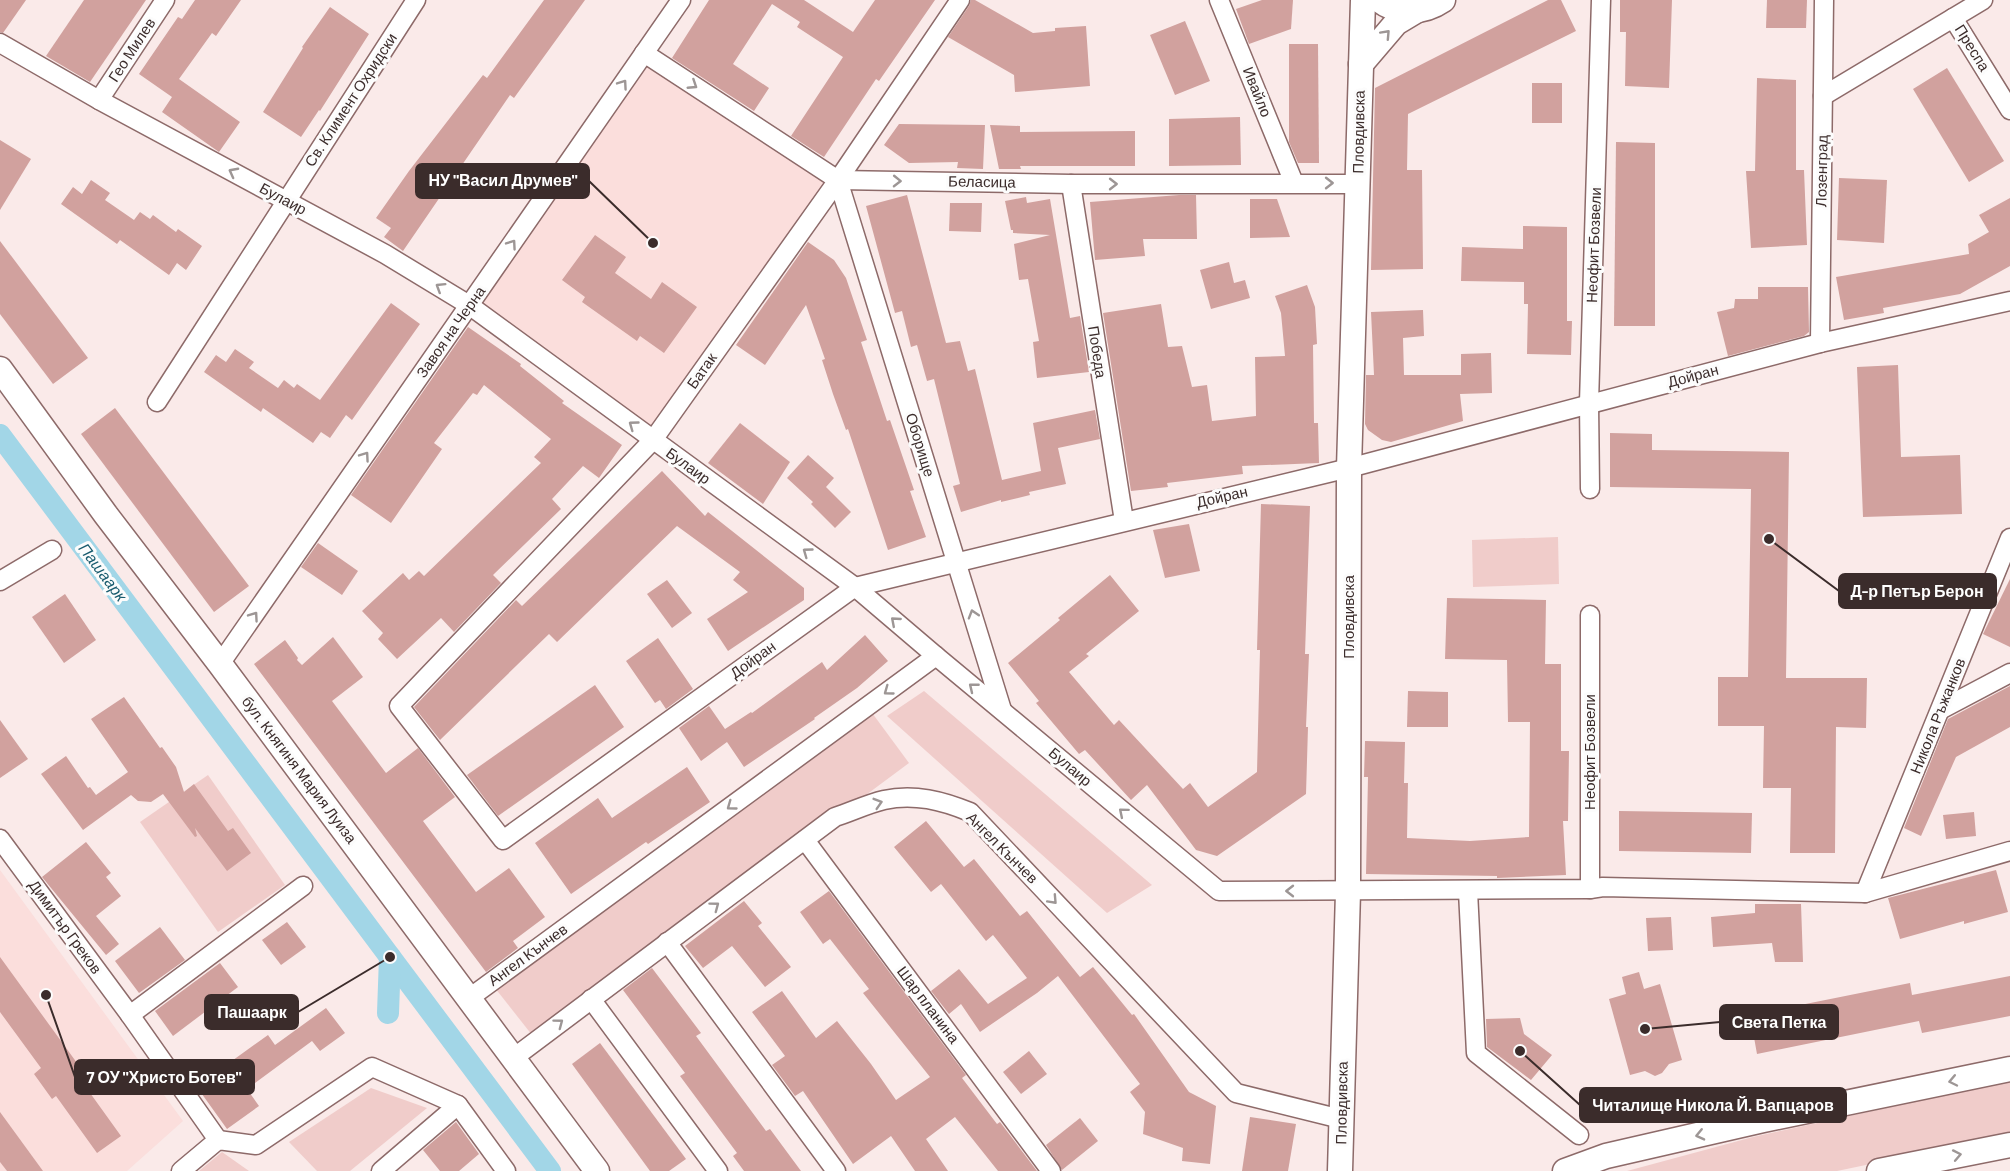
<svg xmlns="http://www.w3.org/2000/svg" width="2010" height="1171" viewBox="0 0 2010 1171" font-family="Barlow,sans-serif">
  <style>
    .built { fill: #fbdedc }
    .green { fill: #f0ccca }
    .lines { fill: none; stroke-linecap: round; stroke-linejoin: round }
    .canal { stroke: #a2d6e7; stroke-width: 22 }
    .building { fill: #d1a19e }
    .street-casing { stroke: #8d6a69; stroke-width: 21 }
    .secondary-casing { stroke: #8d6a69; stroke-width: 27 }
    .street { stroke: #fff; stroke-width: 18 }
    .secondary { stroke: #fff; stroke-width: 24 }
    .oneway { stroke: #9d9695 }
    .labels { text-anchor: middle; stroke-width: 6; stroke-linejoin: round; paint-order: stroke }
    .street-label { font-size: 15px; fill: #3b2c2b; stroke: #fcfcfc }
    .water-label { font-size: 16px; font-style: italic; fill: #195b6e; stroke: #fcfcfc }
    .leader { fill: none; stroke: #3b2c2b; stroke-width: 2 }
    .callout-dot { fill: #3b2c2b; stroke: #fcfcfc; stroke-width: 2 }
    .callout { fill: #3b2c2b; stroke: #3b2c2b; stroke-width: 2 }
    .callout-label { font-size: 16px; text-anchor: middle; font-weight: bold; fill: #fff }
  </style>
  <rect width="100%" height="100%" fill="#faeae9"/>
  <g class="built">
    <polygon points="644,53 838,180 653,440 469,305"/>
    <polygon points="0,870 183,1121 127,1171 0,1171"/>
  </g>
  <g class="green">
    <polygon points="1558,537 1559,584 1473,587 1472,540"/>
    <polygon points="924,691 1152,885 1107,913 887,716"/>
    <polygon points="867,706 909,763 536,1040 491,983"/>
    <polygon points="208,775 285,885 218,932 140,822"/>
    <polygon points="2010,1081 2010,1135 1837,1171 1627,1171 1753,1137"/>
    <polygon points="371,1088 427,1108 350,1171 317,1171 289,1142"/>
    <polygon points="222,1152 249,1171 199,1171"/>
  </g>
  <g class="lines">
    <g class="canal">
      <polyline points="0,435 550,1171"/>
      <polyline points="388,1013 390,957"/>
    </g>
  </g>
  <g class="building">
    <polygon points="0,0 26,0 3,33 0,32"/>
    <polygon points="84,0 146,0 90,82 46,56"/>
    <polygon points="195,0 241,0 216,36 212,33 179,79 240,122 219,152 162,112 172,97 139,74 178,17 182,19"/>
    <polygon points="544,0 585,0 514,98 510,95 403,251 384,237 391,228 376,218 409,171 483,75 487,78"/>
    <polygon points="709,0 804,0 853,32 875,0 935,0 879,81 876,79 824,157 791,136 843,57 797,27 800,22 772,4 733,64 769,88 754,111 672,58"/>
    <polygon points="971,0 975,0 1033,33 1055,31 1055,28 1086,26 1090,86 1015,92 1014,75 948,37 969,6"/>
    <polygon points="1262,0 1293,0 1291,29 1249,44 1236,9"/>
    <polygon points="1548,0 1561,0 1576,31 1408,114 1407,170 1422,170 1423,269 1371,270 1375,88"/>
    <polygon points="1620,0 1672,0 1669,88 1625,86 1626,32 1620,32"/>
    <polygon points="1767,0 1807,0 1806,28 1766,28"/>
    <polygon points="330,7 369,34 320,111 319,110 301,137 263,112 303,48 302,47"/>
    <polygon points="1185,21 1210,81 1175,95 1150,35"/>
    <polygon points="1289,44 1318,44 1319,163 1298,163 1289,142"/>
    <polygon points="1947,68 2004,161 1969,182 1913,89"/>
    <polygon points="1757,78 1796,80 1796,170 1804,170 1807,245 1751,248 1746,171 1755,171"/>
    <rect x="1532" y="83" width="30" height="40"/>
    <polygon points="1240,117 1241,165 1169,166 1169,119"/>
    <polygon points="899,124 985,125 983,169 957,168 958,162 909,163 884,145"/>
    <polygon points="990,125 1020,126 1020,132 1135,131 1135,166 1020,166 1021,169 999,169"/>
    <polygon points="0,140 31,159 0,210"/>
    <polygon points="1616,142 1655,143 1655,326 1614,326"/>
    <polygon points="1839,178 1887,180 1884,243 1837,240"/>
    <polygon points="91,180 110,193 105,200 134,220 140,212 150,219 153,215 176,232 178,229 202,246 186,270 177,263 169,275 120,240 117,244 61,204 73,187 82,194"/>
    <polygon points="907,195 946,343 960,341 968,371 975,369 1002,480 1041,471 1033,423 1095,410 1100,439 1058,448 1066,484 1029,492 1030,495 1001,502 1001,500 961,512 953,486 960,484 934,379 927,381 917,345 911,347 902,311 895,313 866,206"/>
    <polygon points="1179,195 1196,195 1197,239 1143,239 1145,256 1095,260 1090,202"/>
    <polygon points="1026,197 1027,203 1050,199 1070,318 1080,316 1089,372 1037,378 1033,342 1039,341 1028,279 1019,280 1014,244 1050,235 1013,233 1013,230 1011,230 1005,201"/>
    <polygon points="2010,198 2010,266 1960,294 1883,308 1884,313 1844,320 1836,277 1969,254 1968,244 1989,232 1979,215"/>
    <polygon points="1250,199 1277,199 1290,237 1250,238"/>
    <polygon points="950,203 982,203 981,232 949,231"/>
    <polygon points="1523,226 1567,227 1567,321 1572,321 1571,355 1527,354 1528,304 1524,304 1524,282 1461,281 1462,247 1523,249"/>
    <polygon points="595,235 626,257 615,273 651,299 662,282 697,307 664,353 640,336 637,341 582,302 585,297 562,280"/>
    <polygon points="0,241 88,358 53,384 0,314"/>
    <polygon points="808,242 834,260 846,278 867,340 861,342 887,421 890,420 914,490 910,491 926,537 888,550 848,429 846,430 833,394 822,360 825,359 806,305 765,365 736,345"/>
    <polygon points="1229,262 1234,283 1245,280 1250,298 1211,309 1200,270"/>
    <polygon points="1307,285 1315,307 1317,344 1313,345 1314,423 1318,423 1319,463 1242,466 1243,474 1167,483 1168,487 1131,491 1103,313 1161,304 1168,347 1182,346 1192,387 1207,385 1212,421 1256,416 1255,357 1285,356 1281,313 1275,296"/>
    <polygon points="1758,287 1808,287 1809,332 1804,336 1728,356 1717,312 1734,308 1735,299 1758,299"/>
    <polygon points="391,303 420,324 352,420 346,415 330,438 321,432 313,443 263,408 261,412 204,372 216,355 226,362 235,349 254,362 249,368 278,388 284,380 294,388 297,384 320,400"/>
    <polygon points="1423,310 1424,336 1403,338 1404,375 1461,375 1461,354 1491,353 1492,393 1460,394 1463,421 1391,442 1382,440 1368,430 1365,424 1366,375 1374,375 1371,312"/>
    <polygon points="468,327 521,364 520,366 564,401 562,403 622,445 599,478 583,466 552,499 561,509 493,575 501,583 454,632 441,618 397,659 378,639 383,633 362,611 403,573 409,580 419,571 424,576 541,463 534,457 551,439 484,385 477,395 473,393 434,443 442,449 391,523 351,495"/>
    <polygon points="1898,365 1901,457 1960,455 1962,514 1863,517 1857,367"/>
    <polygon points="115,408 249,586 214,612 81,434"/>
    <polygon points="740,423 790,462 763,504 708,463"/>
    <polygon points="1610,433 1652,434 1652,450 1789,452 1786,678 1867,678 1866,728 1836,727 1835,853 1790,853 1791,788 1763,788 1764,726 1718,726 1718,677 1748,677 1751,489 1610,487"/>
    <polygon points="808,455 834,478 826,487 851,512 835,528 811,504 813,502 787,478"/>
    <polygon points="662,471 705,516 708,512 804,588 804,600 728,651 707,619 748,592 733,580 740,572 677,526 557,642 549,634 440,740 414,707 516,600 522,606"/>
    <polygon points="1261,504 1310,506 1305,654 1309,654 1306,727 1308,727 1306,794 1217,856 1196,850 1147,785 1131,800 1085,750 1079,754 1036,703 1039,701 1008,663 1060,620 1058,618 1110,575 1139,611 1086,654 1089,656 1069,672 1114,725 1119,720 1183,789 1190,783 1208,807 1257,772 1260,650 1257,650"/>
    <polygon points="1189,524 1200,571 1165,578 1153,530"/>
    <polygon points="318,543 358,571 342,595 301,567"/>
    <polygon points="2010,579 2010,647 1983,634"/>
    <polygon points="667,580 692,613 672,628 647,594"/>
    <polygon points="65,594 96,640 64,663 32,617"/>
    <polygon points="1447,598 1546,600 1545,664 1561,664 1561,751 1569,751 1568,821 1563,821 1566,875 1497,878 1497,876 1366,874 1368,777 1364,777 1365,741 1405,742 1404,783 1408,783 1407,838 1470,841 1529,837 1530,722 1508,722 1507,660 1445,659"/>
    <polygon points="865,635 888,661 857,688 814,718 815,719 744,767 727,742 701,761 679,728 709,706 725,729 751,712 752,713 822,662 827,670"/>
    <polygon points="333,637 363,677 332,701 386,773 418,748 455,797 423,821 476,892 509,868 545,917 513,941 518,948 486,972 254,664 285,640 298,658 297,660 302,665"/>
    <polygon points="658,638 693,689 666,709 660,700 655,703 626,661"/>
    <polygon points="595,685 624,727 498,816 467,775"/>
    <polygon points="2010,686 2010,727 1956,757 1921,836 1904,828 1948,719"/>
    <polygon points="1408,691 1448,692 1448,727 1407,727"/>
    <polygon points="124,697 160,748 162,747 176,767 184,792 194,784 228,831 233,828 251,853 227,871 195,828 197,836 195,837 163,794 151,802 138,801 131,795 83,830 41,774 66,756 88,788 90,787 96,795 128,772 91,719"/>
    <polygon points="0,720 28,759 0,778"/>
    <polygon points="687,767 710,802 648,844 646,842 571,894 535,843 598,798 612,818"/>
    <polygon points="1619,811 1752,813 1751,853 1619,851"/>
    <polygon points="1974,812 1976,836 1946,839 1943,815"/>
    <polygon points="926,821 964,867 974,859 1020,916 1027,911 1080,977 1093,967 1132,1015 1134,1014 1189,1092 1216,1106 1210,1164 1182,1161 1183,1148 1143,1134 1145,1112 1130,1092 1140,1084 1058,976 1037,993 980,1032 961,1004 949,1014 931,991 959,969 988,1004 1027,978 993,935 986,941 941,884 931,892 894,847"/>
    <polygon points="86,842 111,873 106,877 121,896 96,916 119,944 106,955 42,877"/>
    <polygon points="1996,870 2008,912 1964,924 1964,921 1900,939 1888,898"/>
    <polygon points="829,891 966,1075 962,1078 997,1124 1000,1122 1037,1171 998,1171 955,1117 926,1139 948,1171 915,1171 891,1136 853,1164 803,1091 795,1096 772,1065 785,1056 752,1012 782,991 816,1038 837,1021 871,1064 896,1100 930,1077 863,993 869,989 830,939 823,944 800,912"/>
    <polygon points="744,901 762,923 758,926 791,967 765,987 732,946 703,968 685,946"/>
    <polygon points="1755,904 1801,904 1803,962 1775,962 1772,943 1713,947 1711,917 1755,913"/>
    <polygon points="1671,917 1673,950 1648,951 1646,918"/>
    <polygon points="287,922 306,947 281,965 262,940"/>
    <polygon points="160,927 185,960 139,993 115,961"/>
    <polygon points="0,957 85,1074 80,1079 121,1136 97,1153 56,1096 52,1099 34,1074 41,1068 0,1012"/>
    <polygon points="220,963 238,987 173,1036 155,1011"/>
    <polygon points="652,968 701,1033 696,1036 735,1089 766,1131 770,1129 801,1171 744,1171 733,1156 737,1153 680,1076 685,1073 623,990"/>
    <polygon points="1639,972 1644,989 1660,984 1682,1060 1669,1064 1662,1073 1655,1076 1645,1071 1630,1075 1609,999 1626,994 1622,977"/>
    <polygon points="2010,976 2010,1016 1922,1033 1919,1021 1757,1054 1750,1015 1910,983 1912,995"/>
    <polygon points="326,1008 345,1033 320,1051 312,1041 247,1089 259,1106 227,1129 194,1083 227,1060 229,1063 268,1035 275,1045"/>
    <polygon points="1520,1018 1524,1034 1552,1055 1531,1080 1487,1047 1486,1019"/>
    <polygon points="600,1043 686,1159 669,1171 650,1171 572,1064"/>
    <polygon points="1029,1051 1047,1074 1021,1094 1003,1072"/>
    <polygon points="0,1112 43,1171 7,1171 0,1162"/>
    <polygon points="1250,1117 1296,1124 1288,1171 1242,1171"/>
    <polygon points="1080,1118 1098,1141 1062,1170 1046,1145"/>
    <polygon points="456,1122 479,1154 459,1171 440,1171 423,1150"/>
  </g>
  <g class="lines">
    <defs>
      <g id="street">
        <polyline points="960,0 838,180 653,440 399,706 503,840 855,587 1349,468 1820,343 2010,301"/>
        <polyline points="1219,0 1294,183"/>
        <polyline points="1953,18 2010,110"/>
        <polyline points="0,43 99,100 385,254 469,305 855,587 936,656 1219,891 1590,889 1603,887 1865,893 2010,851"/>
        <polyline points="644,53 838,180 1071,184 1358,184"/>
        <polyline points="1823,96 1983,0"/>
        <polyline points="99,100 165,0"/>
        <polyline points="838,180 1002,710"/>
        <polyline points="1071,184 1124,521"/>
        <polyline points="1820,343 1824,0"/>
        <polyline points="157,402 416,0"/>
        <polyline points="1590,489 1589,403 1601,0"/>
        <polyline points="0,581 52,550"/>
        <polyline points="1590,615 1590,889"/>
        <polyline points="220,664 681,0"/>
        <polyline points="1942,709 2010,673"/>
        <polyline points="0,839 130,1015 218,1140"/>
        <polyline points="805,840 1051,1171"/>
        <polyline points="1468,891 1476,1053 1579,1135"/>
        <polyline points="1865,893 2010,538"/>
        <polyline points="667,942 836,1171"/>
        <polyline points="468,999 936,656"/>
        <polyline points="591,999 718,1171"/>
        <polyline points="130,1015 303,886"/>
        <path d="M512,1059L835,817C851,812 867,804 884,800C914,793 943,801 970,812L1236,1093L1341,1119"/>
        <polyline points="181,1171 218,1140 256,1145 372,1067 458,1105 506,1171"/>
        <polyline points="381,1171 458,1105"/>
      </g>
      <g id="secondary">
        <path d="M1379,0C1398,15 1424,13 1443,0"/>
        <polyline points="1361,64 1396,23 1416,11"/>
        <polyline points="0,369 106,515 220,664 597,1171"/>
        <polyline points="1340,1171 1348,892 1349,468 1363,0"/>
        <polyline points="1565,1171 1606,1156 1763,1120 2010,1069"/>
        <polyline points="1879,1171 2010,1145"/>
      </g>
    </defs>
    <use href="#street" class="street-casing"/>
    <use href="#secondary" class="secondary-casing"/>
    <use href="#street" class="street"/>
    <use href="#secondary" class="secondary"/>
  </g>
  <defs><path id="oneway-chevron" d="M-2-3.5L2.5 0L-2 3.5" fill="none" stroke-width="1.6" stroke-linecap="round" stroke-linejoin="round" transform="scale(1.5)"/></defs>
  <g class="oneway">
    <use href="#oneway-chevron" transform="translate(1386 34) rotate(-47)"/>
    <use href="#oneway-chevron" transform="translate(623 84) rotate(-55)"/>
    <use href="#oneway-chevron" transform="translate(693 85) rotate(33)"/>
    <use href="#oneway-chevron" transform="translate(233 172) rotate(-152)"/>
    <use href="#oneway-chevron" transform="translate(897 181) rotate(1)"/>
    <use href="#oneway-chevron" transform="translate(1329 183)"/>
    <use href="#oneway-chevron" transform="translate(1113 184)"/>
    <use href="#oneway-chevron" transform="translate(512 244) rotate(-55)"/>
    <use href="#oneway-chevron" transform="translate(440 287) rotate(-148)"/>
    <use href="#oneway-chevron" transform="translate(633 425) rotate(-144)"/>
    <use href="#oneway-chevron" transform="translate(365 456) rotate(-55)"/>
    <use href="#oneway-chevron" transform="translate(807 552) rotate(-144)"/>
    <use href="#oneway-chevron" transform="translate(973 614) rotate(-107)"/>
    <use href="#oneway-chevron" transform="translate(254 616) rotate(-55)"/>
    <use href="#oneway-chevron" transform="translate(895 621) rotate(-139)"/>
    <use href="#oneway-chevron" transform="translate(973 687) rotate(-141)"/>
    <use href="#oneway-chevron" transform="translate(888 691) rotate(144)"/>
    <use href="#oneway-chevron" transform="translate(878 803) rotate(-17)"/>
    <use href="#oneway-chevron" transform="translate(731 806) rotate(144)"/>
    <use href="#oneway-chevron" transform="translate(1123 812) rotate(-140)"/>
    <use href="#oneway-chevron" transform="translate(1290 891) rotate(-180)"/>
    <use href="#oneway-chevron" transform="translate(1053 900) rotate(47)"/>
    <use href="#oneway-chevron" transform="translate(715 906) rotate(-37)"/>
    <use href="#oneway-chevron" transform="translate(559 1023) rotate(-37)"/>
    <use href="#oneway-chevron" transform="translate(1953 1081) rotate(168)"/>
    <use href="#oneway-chevron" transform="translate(1700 1135) rotate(167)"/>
    <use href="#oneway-chevron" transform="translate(1957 1155) rotate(-11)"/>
  </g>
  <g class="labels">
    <g class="street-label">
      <text transform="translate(1972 48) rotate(58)" y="5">Преспа</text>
      <text transform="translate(132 50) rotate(-57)" y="5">Гео Милев</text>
      <text transform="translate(1257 92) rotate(68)" y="5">Ивайло</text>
      <text transform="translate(351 100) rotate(-57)" y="5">Св. Климент Охридски</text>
      <text transform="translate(1359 132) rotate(-89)" y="5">Пловдивска</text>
      <text transform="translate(1822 171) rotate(-89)" y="5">Лозенград</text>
      <text transform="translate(982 182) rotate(1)" y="5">Беласица</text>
      <text transform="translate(283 199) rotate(28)" y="5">Булаир</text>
      <text transform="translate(1594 245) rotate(-88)" y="5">Неофит Бозвели</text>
      <text transform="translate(451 332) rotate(-55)" y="5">Завоя на Черна</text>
      <text transform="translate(1097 352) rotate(81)" y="5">Победа</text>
      <text transform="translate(702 371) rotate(-55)" y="5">Батак</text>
      <text transform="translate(1693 376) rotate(-15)" y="5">Дойран</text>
      <text transform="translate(920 445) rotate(73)" y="5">Оборище</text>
      <text transform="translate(688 466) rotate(36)" y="5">Булаир</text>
      <text transform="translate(1222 497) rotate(-13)" y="5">Дойран</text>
      <text transform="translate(1349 617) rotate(-90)" y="5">Пловдивска</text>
      <text transform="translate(753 660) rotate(-36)" y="5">Дойран</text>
      <text transform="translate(1938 716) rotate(-68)" y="5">Никола Ръжанков</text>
      <text transform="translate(1590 752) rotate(-90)" y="5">Неофит Бозвели</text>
      <text transform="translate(1070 767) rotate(40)" y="5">Булаир</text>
      <text transform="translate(299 770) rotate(53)" y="5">бул. Княгиня Мария Луиза</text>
      <text transform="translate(1002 848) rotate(45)" y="5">Ангел Кънчев</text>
      <text transform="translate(65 927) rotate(54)" y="5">Димитър Греков</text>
      <text transform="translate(528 955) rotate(-36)" y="5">Ангел Кънчев</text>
      <text transform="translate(928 1005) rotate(53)" y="5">Шар планина</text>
      <text transform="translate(1342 1103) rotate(-89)" y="5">Пловдивска</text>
    </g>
    <g class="water-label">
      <text transform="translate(103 572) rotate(53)" y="6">Пашаарк</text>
    </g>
  </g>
  <path class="leader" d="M653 243L589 181M1769 539L1839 591M390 957L298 1012M1645 1029L1720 1022M46 995L75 1077M1520 1051L1580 1105"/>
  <g class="callout-dot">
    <circle cx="653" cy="243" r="6"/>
    <circle cx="1769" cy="539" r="6"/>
    <circle cx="390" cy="957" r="6"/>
    <circle cx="1645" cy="1029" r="6"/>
    <circle cx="46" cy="995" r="6"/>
    <circle cx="1520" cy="1051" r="6"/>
  </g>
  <g class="callout">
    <rect x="416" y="164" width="173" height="34" rx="6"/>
    <rect x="1839" y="574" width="157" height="34" rx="6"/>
    <rect x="205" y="995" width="93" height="34" rx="6"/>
    <rect x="1720" y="1005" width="118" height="34" rx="6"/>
    <rect x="75" y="1060" width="179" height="34" rx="6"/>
    <rect x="1580" y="1088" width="266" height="34" rx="6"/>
  </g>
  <g class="callout-label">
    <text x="503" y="186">НУ "Васил Друмев"</text>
    <text x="1917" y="597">Д-р Петър Берон</text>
    <text x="252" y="1018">Пашаарк</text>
    <text x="1779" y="1028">Света Петка</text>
    <text x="164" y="1083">7 ОУ "Христо Ботев"</text>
    <text x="1713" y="1111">Читалище Никола Й. Вапцаров</text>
  </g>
</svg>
